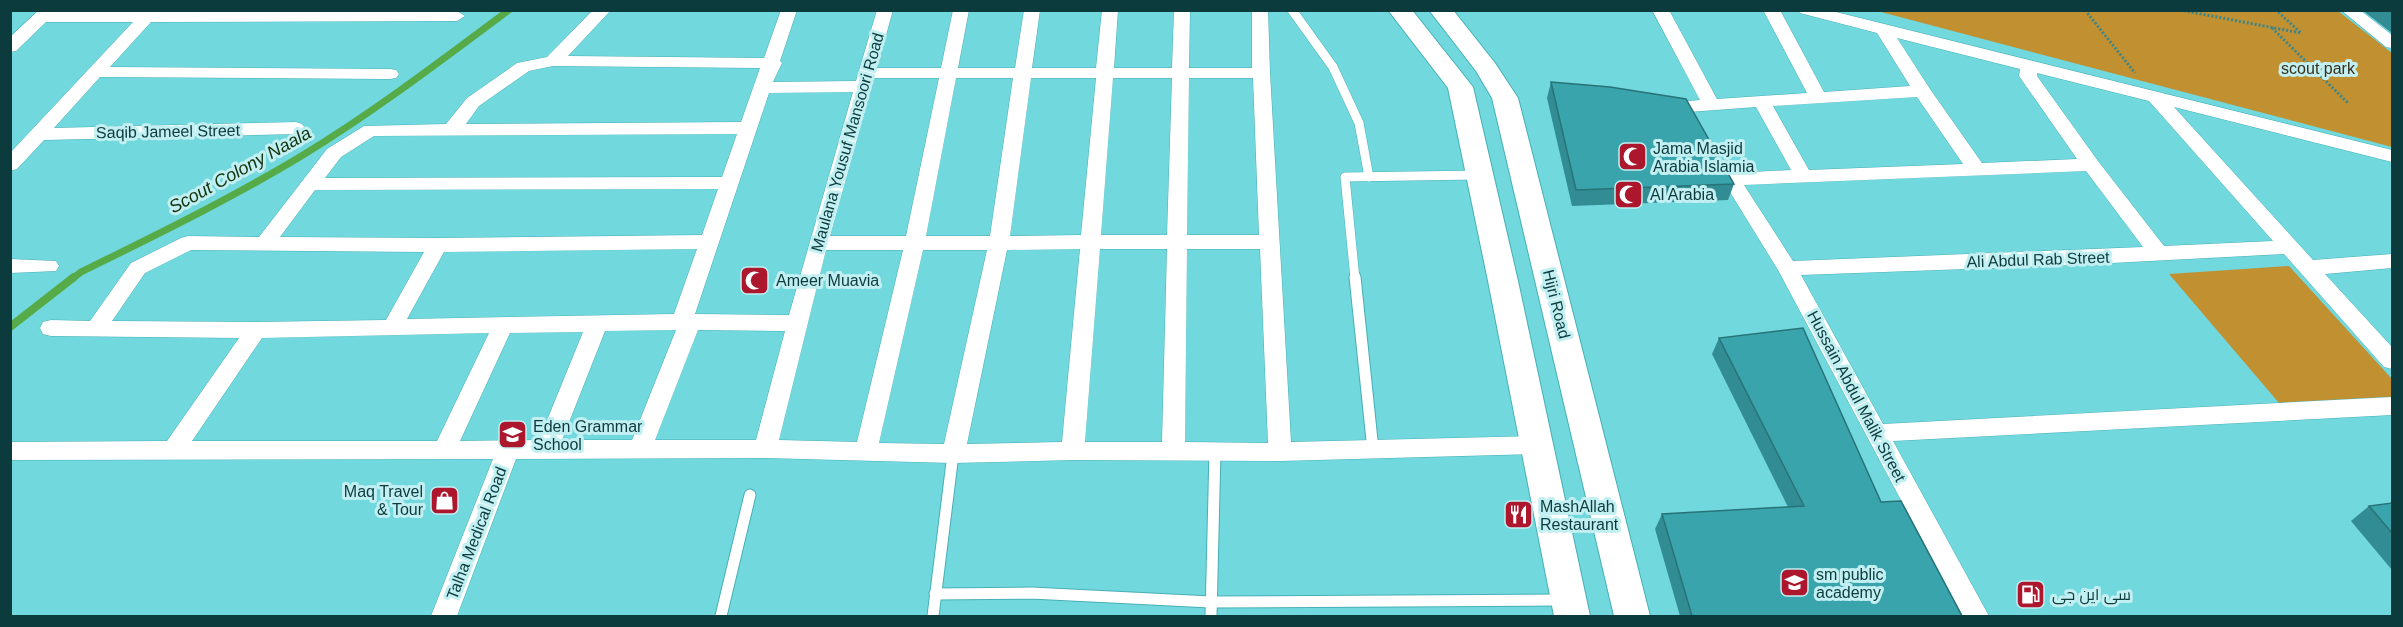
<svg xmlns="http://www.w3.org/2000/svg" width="2403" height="627" viewBox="0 0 2403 627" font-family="Helvetica,Cairo,sans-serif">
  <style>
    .green { fill: #c19131 }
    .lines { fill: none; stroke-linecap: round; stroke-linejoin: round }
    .stream-far1 { stroke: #56ab48; stroke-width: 7 }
    .stream { stroke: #56ab48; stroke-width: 8 }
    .lane-far1-casing { stroke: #46b0b6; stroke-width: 10 }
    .lane-casing { stroke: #46b0b6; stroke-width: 13 }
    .street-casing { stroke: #46b0b6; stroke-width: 1 }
    .secondary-casing { stroke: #46b0b6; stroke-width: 2 }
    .path { stroke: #3c8589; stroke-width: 3; stroke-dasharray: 2 2; stroke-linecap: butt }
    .lane-far1 { stroke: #fff; stroke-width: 9 }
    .lane { stroke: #fff; stroke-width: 11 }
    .street { fill: #fff; fill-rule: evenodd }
    .secondary { fill: #fff; fill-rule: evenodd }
    .wall { fill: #318d93 }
    .building { fill: #39a4ab; stroke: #287378; stroke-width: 1.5 }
    .labels { text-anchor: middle; stroke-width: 6; stroke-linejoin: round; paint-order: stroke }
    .park-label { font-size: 16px; fill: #392e19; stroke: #c1eff2 }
    .street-label { font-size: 16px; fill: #0c3b3d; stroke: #c1eff2 }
    .poi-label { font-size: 16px; fill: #0c3b3d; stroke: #c1eff2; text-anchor: start }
    .water-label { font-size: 18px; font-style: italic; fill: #12330c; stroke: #c1eff2 }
  </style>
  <rect width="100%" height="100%" fill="#71d8de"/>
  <g class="green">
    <polygon points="1881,11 2338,11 2392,53 2392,147 1881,12"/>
    <polygon points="2289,266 2392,379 2392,405 2279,403 2169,274"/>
  </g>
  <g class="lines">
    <path class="stream-far1" d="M72,279L81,272C156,235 232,198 303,155C375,111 442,60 509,10"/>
    <polyline class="stream" points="10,327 74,277"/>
    <defs>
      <g id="lane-far1">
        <polyline points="1292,10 1333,67 1359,123 1369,177"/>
        <polyline points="1355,279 1345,177 1479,175"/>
      </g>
      <g id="lane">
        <polyline points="1355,277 1373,450"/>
        <polyline points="935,594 1031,593 1211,602 1565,600"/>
        <polyline points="721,616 750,495"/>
        <polyline points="933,616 953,454"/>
        <polyline points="1211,616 1215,451"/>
      </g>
      <g id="street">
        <polygon points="39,10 457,11 465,16 457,21 151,22 110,67 390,69 396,70 399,74 396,78 390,79 100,77 54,128 296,122 302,124 305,128 302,132 296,134 44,140 17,169 10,171 10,153 133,22 46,22 16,51 10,52 10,37"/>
        <path d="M593,10H611L568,56L764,58L781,10H797L780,61L782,63L773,82L856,81L877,10H893L877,68H941L953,10H969L958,68H1015L1024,10H1040L1032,68H1096L1102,10H1118L1114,68H1172L1174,10H1190L1189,68H1252V10H1268L1270,73L1291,442L1537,436L1545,439L1548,445L1545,451L1537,454L1280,461L1073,460L953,463L765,458L516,459L457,616H431L493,459L10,460V442L167,441L239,338L51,336L43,334L40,328L43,322L51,320L90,321L131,263L181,238L188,236L259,237L327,149L364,126L446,124L467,98L517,63L547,57ZM553,66L760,68L741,122L466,124L479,106L529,71ZM874,78H939L906,236H830ZM956,78H1013L990,236H926ZM1031,78H1096L1081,235L1010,236ZM1113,78H1172L1167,235H1101ZM1189,78H1253L1259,235H1187ZM853,92L789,315L695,314L769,93ZM737,134L722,177L325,178L341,157L374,136ZM718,189L702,235L438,238L280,237L315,190ZM697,249L674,314L407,319L444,252ZM1080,249L1062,442L967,444L1007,250ZM1100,249H1167L1162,442H1085ZM1187,249H1260L1268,443L1185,442ZM191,250L424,252L386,320L256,322L112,321L145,273ZM826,250H903L857,442L779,440ZM923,250H987L944,444L879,443ZM676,330L632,440H562L605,331ZM698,330L785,331L756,440H655ZM583,332L539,440L460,441L510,333ZM489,333L437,441H192L262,338Z"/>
        <path d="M1652,10H1669L1717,99L1807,93L1763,10H1780L1824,92L1910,86L1877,33L1800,13L1798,10H1828L2392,150V162L2174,107L2313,260L2392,254V268L2325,274L2392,347V369L2384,367L2284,254L2073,265L1801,275L1883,424L2392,397V415L1893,441L1989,616H1963L1778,270L1722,179L1724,175L1731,173L1791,170L1756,107L1675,113L1669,111L1666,107L1669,103L1700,100ZM1897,38L2020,69L2019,76L2077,159L1982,163L1930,89ZM2037,73L2149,101L2273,241L2164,246L2098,161L2037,76ZM1917,97L1963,164L1809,170L1773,106ZM2086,171L2143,247L1793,261L1744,185Z"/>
        <polygon points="2341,10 2360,10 2392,35 2392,48 2386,47"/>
        <polygon points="10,259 56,261 59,266 56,271 10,273"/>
      </g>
      <g id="secondary">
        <polygon points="1388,10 1412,10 1473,87 1518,281 1590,616 1554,616 1488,281 1448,88"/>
        <polygon points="1429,10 1453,10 1495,63 1518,98 1650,616 1614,616 1492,98 1476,71"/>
      </g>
    </defs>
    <use href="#lane-far1" class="lane-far1-casing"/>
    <use href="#lane" class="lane-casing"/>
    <use href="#street" class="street-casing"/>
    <use href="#secondary" class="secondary-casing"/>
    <g class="path">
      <polyline points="2085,10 2135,73"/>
      <polyline points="2180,10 2301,33 2276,10"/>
      <polyline points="2272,28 2348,103"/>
    </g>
    <use href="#lane-far1" class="lane-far1"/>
    <use href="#lane" class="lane"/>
    <use href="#street" class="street"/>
    <use href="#secondary" class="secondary"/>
  </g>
  <g class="wall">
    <polygon points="2362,10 2392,10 2392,33"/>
    <polygon points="1551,82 1734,184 1728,200 1572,206 1547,98"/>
    <polygon points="1719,338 1881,502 1962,616 1680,616 1655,529 1662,514 1788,507 1712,354"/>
    <polygon points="2392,503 2392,570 2351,521 2369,506"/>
  </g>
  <g class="building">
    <polygon points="1551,82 1610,87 1686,99 1734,184 1576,190"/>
    <polygon points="1803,328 1881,502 1901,501 1962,616 1692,616 1662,514 1804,506 1719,338"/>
    <polygon points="2392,503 2392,533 2369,506"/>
  </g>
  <defs>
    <symbol id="mosque-square" viewBox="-11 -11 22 22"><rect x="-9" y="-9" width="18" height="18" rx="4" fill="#ac172e" stroke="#c1eff2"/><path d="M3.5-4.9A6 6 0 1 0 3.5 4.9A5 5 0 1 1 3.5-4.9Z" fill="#fff"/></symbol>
    <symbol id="school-square" viewBox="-11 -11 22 22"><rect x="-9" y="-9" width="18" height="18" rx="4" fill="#ac172e" stroke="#c1eff2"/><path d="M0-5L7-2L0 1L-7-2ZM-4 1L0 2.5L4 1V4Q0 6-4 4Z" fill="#fff"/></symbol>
    <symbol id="shop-square" viewBox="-11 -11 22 22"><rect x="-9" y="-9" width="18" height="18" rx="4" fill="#ac172e" stroke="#c1eff2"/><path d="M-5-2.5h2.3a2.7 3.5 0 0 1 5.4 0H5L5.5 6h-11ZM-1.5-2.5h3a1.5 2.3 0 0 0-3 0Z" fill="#fff"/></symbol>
    <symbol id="restaurant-square" viewBox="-11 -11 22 22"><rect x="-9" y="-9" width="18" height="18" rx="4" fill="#ac172e" stroke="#c1eff2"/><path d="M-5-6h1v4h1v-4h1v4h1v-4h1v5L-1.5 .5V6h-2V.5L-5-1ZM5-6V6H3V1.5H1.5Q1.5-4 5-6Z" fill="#fff"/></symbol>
    <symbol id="fuel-square" viewBox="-11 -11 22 22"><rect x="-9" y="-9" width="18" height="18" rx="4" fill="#ac172e" stroke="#c1eff2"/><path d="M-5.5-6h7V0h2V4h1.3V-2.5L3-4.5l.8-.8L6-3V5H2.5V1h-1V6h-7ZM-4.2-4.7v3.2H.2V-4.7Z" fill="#fff"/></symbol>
  </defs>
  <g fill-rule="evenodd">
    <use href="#mosque-square" x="1616" y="140" width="33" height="33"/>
    <use href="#mosque-square" x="1612" y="178" width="33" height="33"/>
    <use href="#mosque-square" x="738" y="264" width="33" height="33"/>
    <use href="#school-square" x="496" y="418" width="33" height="33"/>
    <use href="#shop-square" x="428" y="484" width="33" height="33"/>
    <use href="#restaurant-square" x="1502" y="498" width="33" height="33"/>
    <use href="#school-square" x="1778" y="566" width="33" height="33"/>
    <use href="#fuel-square" x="2014" y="578" width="33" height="33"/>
  </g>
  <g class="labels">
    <g class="park-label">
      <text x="2318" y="74">scout park</text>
    </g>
    <g class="street-label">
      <text transform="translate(168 131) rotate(-1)" y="6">Saqib Jameel Street</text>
      <text transform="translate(847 142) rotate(-74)" y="6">Maulana Yousuf Mansoori Road</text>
      <text transform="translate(2038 259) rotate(-2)" y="6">Ali Abdul Rab Street</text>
      <text transform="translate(1557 304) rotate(76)" y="6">Hijri Road</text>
      <text transform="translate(1857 396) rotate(62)" y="6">Hussain Abdul Malik Street</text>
      <text transform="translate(476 533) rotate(-69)" y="6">Talha Medical Road</text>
    </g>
    <g class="poi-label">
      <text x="1653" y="154">Jama Masjid<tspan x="1653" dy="18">Arabia Islamia</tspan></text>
      <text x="1650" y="200">Al Arabia</text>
      <text x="776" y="286">Ameer Muavia</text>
      <text x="533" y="432">Eden Grammar<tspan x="533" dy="18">School</tspan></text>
      <text x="423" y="497" text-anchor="end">Maq Travel<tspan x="423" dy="18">&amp; Tour</tspan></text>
      <text x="1540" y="512">MashAllah<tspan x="1540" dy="18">Restaurant</tspan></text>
      <text x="1816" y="580">sm public<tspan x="1816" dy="18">academy</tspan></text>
      <text x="2052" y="600">سی این جی</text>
    </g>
    <g class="water-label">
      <text transform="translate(240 170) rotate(-29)" y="6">Scout Colony Naala</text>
    </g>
  </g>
  <rect width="2403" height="627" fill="none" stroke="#0c3b3d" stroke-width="24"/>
</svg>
